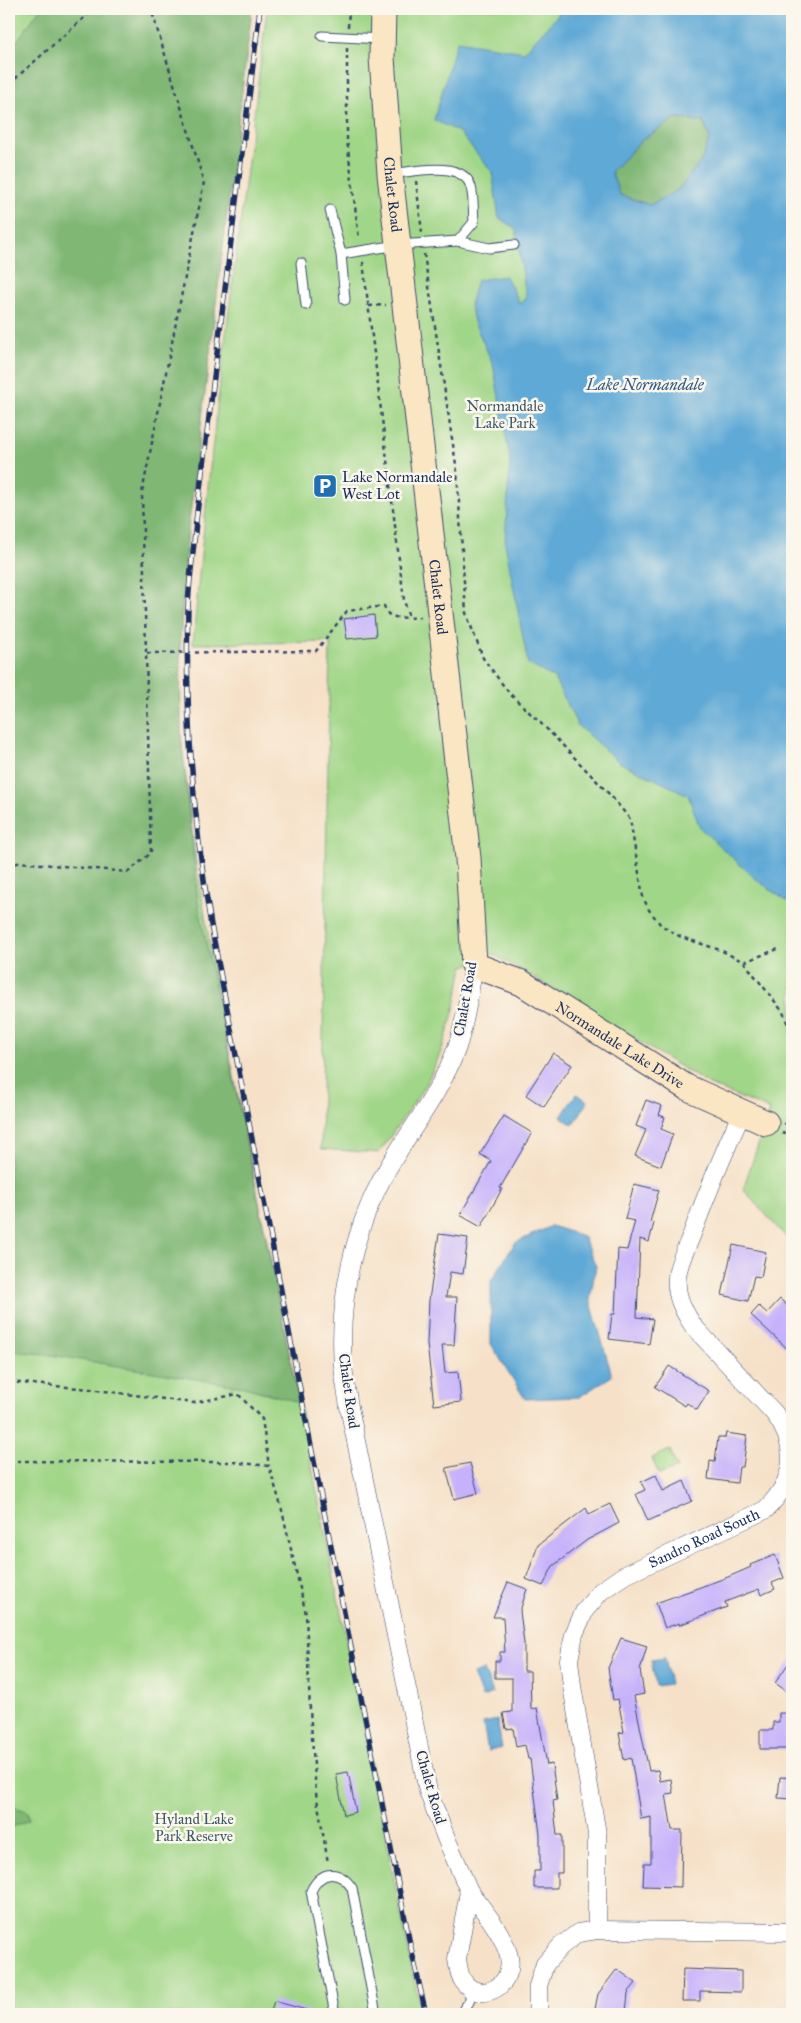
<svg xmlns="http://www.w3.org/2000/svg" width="801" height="2023" viewBox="0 0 801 2023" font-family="'IM FELL Great Primer',serif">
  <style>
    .green { fill: #a0d687; stroke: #5e8272 }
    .forest { fill: #80b774; stroke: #4e7369 }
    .water { fill: #5ea9d6; stroke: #3c6c9a; fill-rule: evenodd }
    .building { fill: #c6b2fb }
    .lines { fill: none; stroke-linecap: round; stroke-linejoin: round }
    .lane-casing { stroke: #3c4a6e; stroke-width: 11 }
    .street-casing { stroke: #3c4a6e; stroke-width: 19 }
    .secondary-casing { stroke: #3c4a6e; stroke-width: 27 }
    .path { stroke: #3c4a6e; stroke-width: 2.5; stroke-dasharray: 4 4; stroke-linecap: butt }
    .lane { stroke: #fff; stroke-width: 9 }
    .street { stroke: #fff; stroke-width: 18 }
    .secondary { stroke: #fbe6c3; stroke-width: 25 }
    .rail-casing { stroke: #1b2f5e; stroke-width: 5.5 }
    .rail { stroke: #fbf7ec; stroke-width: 4; stroke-dasharray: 11; stroke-linecap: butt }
    .labels { text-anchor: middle; stroke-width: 5; stroke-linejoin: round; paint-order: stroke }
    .street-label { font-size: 15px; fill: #1b2f5e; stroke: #fbf7ec }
    .park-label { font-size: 15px; fill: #3c5968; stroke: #fbf7ec }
    .poi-label { font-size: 15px; fill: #1b2f5e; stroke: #fbf7ec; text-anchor: start }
    .water-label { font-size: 16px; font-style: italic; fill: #325a88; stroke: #fbf7ec }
  </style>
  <rect width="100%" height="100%" fill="#fbf7ec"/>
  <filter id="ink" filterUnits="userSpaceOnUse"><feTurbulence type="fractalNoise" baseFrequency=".02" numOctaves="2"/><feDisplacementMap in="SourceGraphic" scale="10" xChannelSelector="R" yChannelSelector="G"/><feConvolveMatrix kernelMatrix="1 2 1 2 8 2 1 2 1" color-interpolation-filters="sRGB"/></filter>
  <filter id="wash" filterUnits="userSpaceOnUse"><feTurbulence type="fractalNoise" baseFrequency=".0096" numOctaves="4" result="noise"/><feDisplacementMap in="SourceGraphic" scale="20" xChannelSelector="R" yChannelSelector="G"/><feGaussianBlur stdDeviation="1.12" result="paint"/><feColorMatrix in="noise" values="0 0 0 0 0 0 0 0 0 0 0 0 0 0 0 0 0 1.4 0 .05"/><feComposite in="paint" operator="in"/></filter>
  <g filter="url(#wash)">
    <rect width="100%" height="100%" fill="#f6e1c8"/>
    <g class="green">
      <polygon points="9,9 252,9 187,539 180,640 181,735 196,863 222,1016 421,2014 9,2014"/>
      <path d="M267,9H792V1244L743,1189L770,1110L710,1085L525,972L492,954L463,967C455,1009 445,1053 422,1090C409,1111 393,1132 379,1153L321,1149L330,642L193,644C210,431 242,220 267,9Z"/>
      <polygon points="670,1450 677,1468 659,1475 652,1458"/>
    </g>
    <g class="forest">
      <polygon points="40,9 252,9 187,539 180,640 181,735 198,902 299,1402 244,1387 45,1354 9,1351 9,52"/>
      <polygon points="675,118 702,121 710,137 702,160 678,191 650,205 620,195 611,172 642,140"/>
      <polygon points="9,1806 24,1810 28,1813 29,1820 9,1828"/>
    </g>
    <g class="water">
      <path d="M559,9H792V905L757,880L700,828L688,795L619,762L578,726L554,678L528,664L505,543L510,459L493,364L474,322L470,305L477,280L506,276L520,304L526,297L516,229L499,218L492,172L459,132L434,120L457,41L524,52L558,15ZM676,118L703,121L710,137L702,160L678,190L650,205L620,195L611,172L642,140Z"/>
      <polygon points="576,1094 588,1101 573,1125 561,1117"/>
      <polygon points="551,1226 583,1236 596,1266 590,1299 612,1376 579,1397 525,1399 491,1344 491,1281 515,1243"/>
      <polygon points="665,1658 670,1684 656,1686 651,1660"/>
      <polygon points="484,1670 493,1693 482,1697 473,1674"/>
      <polygon points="497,1720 502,1748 488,1751 483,1723"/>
    </g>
    <g id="blocks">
      <g class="building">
        <polygon points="374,615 376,636 347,639 344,619"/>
        <polygon points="553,1053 572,1065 544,1107 526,1095"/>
        <polygon points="646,1100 662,1106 659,1115 665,1117 661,1129 673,1134 661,1166 635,1156 646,1130 636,1126"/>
        <polygon points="504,1116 532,1133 500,1188 502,1189 481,1227 460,1215 491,1161 480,1154"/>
        <polygon points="634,1184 659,1190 650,1222 654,1223 649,1242 640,1239 637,1317 653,1319 649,1344 609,1339 612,1314 615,1314 618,1249 627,1250 635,1221 625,1219"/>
        <polygon points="439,1234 468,1238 463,1274 450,1272 446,1297 457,1297 454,1345 442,1345 445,1373 458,1372 461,1402 434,1405 427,1344 429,1300"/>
        <polygon points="733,1245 766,1252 761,1277 754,1276 748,1301 722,1295"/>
        <polygon points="780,1299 792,1310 792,1353 751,1315 759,1306 767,1313"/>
        <polygon points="669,1366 709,1391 697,1410 687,1403 685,1406 655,1387"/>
        <polygon points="726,1433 747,1436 743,1467 739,1467 737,1483 708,1479 710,1461 715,1462 718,1437 725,1438"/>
        <polygon points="470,1463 478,1493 454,1499 446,1468"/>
        <polygon points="656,1475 663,1491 684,1481 692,1501 648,1521 636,1494 645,1490 641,1482"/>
        <polygon points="610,1504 619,1523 587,1540 553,1566 543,1586 526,1579 538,1545 586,1508 589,1514"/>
        <polygon points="775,1555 784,1578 772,1583 775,1589 761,1595 759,1589 725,1602 727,1607 679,1625 679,1623 665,1628 656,1603 728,1577 751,1567 750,1565"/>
        <polygon points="508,1582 527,1589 520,1611 524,1643 524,1671 530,1671 531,1709 537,1708 547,1765 552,1764 557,1800 553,1801 557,1835 562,1835 562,1873 557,1873 557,1888 534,1888 534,1871 540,1871 540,1834 530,1759 528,1759 525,1745 516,1747 513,1728 506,1729 503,1713 512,1712 512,1678 495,1678 495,1661 500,1661 500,1652 505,1652 503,1617 493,1617"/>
        <polygon points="621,1638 647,1646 640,1670 644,1694 634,1696 649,1771 658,1770 660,1781 671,1779 673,1793 666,1794 672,1830 682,1830 681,1887 643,1886 644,1863 651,1863 651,1817 641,1819 631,1758 624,1760 619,1733 624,1732 618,1699 613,1700 608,1668"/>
        <polygon points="792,1658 792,1695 775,1683"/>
        <polygon points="779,1713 792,1713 792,1749 760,1749 760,1730 773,1730 773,1722 779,1722"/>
        <polygon points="348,1772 356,1812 344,1815 336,1774"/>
        <polygon points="780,1777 792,1778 792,1799 778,1798"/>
        <polygon points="617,1969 636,1983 628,1993 626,2012 618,2010 617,2014 594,2014 598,1994"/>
        <polygon points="683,1969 741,1971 741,1992 700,1991 700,2001 682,2001"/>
        <polygon points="274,2001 310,2011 309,2014 270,2014"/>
      </g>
    </g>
  </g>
  <g filter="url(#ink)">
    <use href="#blocks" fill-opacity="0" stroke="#3c4a6e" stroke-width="1"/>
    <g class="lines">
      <defs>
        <g id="lane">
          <polyline points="322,36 382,39"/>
          <polyline points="330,210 341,254 345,300"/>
          <polyline points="458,241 489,248 514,245"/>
          <path d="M341,254L398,245L458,241L474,222C473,211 474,198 471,187C463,159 412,172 391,174"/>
          <polyline points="301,263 306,305"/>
          <path d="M335,2014L311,1891C321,1870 339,1869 352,1888L376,2014"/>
          <polyline points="460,2014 469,2002 472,1989"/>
        </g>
        <g id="street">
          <path d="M469,1891L446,1838L428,1791L349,1407C347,1393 344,1379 343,1365C338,1298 354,1227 388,1168C411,1128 441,1092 457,1047C466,1021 469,992 474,965"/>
          <path d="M469,1891C483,1910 501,1930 508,1953C518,1985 480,2006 463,1981C459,1975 458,1966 457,1959Z"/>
          <path id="s1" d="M597,1930V1834L572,1686L569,1660L574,1634L585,1610L601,1591L623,1576L765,1510C795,1481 800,1449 775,1414L694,1327C684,1312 675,1296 677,1277C678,1263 687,1247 692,1234C707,1193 724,1152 742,1112"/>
          <polyline points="538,2014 538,1986 545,1964 561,1946 578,1933 597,1930 792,1932"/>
        </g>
        <g id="secondary">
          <path id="s2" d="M383,9L382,57L390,174L468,858L474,965L522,983L686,1087L766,1123"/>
        </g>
      </defs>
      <use href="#lane" class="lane-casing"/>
      <use href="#street" class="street-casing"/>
      <use href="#secondary" class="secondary-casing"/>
      <g class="path">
        <polyline points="348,27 349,9"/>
        <polyline points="347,48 347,140 359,239"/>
        <polyline points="9,84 94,9"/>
        <polyline points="416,181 422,233"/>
        <polyline points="424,254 457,471 466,613 483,658 509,693 550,732 611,796 630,819 643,897 649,910 661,925 681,937 720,950 744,962 783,1012 792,1035"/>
        <polyline points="363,262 404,600 409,618 421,617"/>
        <polyline points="369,306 386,305"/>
        <polyline points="147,653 316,651 347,611 384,606 388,614 395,617 409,618"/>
        <polyline points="9,868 19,862 128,872 151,853 142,493 204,182 151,9"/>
        <polyline points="744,962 778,949"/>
        <polyline points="784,1123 792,1125"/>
        <polyline points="782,1133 792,1136"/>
        <polyline points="9,1382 90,1389 193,1403 238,1394 262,1419 269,1466"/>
        <polyline points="9,1461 232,1462 269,1466 281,1506 306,1614 310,1710 316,1793 328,1863"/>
      </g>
      <use href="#lane" class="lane"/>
      <use href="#street" class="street"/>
      <use href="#secondary" class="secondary"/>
      <defs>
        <path id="rail" d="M260,9L196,521C194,549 189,579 188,608C185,714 193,820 211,925L308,1431L409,1939L426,2014"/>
      </defs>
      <use href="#rail" class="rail-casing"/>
      <use href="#rail" class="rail"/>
    </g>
  </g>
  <defs>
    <symbol id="parking-square" viewBox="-11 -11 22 22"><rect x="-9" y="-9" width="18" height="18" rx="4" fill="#1f6fb2" stroke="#fbf7ec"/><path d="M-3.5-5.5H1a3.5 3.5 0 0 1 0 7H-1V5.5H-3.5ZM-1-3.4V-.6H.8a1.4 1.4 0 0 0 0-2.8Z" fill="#fff"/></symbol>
  </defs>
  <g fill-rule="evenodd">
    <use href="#parking-square" x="311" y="472" width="28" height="28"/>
  </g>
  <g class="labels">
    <g class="street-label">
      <text dy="5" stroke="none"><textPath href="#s2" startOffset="186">Chalet Road</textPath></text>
      <text dy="5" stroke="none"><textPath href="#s2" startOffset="591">Chalet Road</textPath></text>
      <text transform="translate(465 999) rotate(-80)" y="5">Chalet Road</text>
      <text dy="5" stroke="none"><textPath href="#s2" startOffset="1128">Normandale Lake Drive</textPath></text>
      <text transform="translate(349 1391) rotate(82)" y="5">Chalet Road</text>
      <text dy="5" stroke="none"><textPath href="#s1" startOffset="466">Sandro Road South</textPath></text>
      <text transform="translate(431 1787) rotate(74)" y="5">Chalet Road</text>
    </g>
    <g class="park-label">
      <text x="505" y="411">Normandale<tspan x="505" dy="17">Lake Park</tspan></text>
      <text x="194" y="1824">Hyland Lake<tspan x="194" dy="17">Park Reserve</tspan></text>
    </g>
    <g class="poi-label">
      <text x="342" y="482">Lake Normandale<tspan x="342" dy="17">West Lot</tspan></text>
    </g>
    <g class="water-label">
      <text x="645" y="390">Lake Normandale</text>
    </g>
  </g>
  <rect width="801" height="2023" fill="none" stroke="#fbf7ec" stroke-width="30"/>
</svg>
